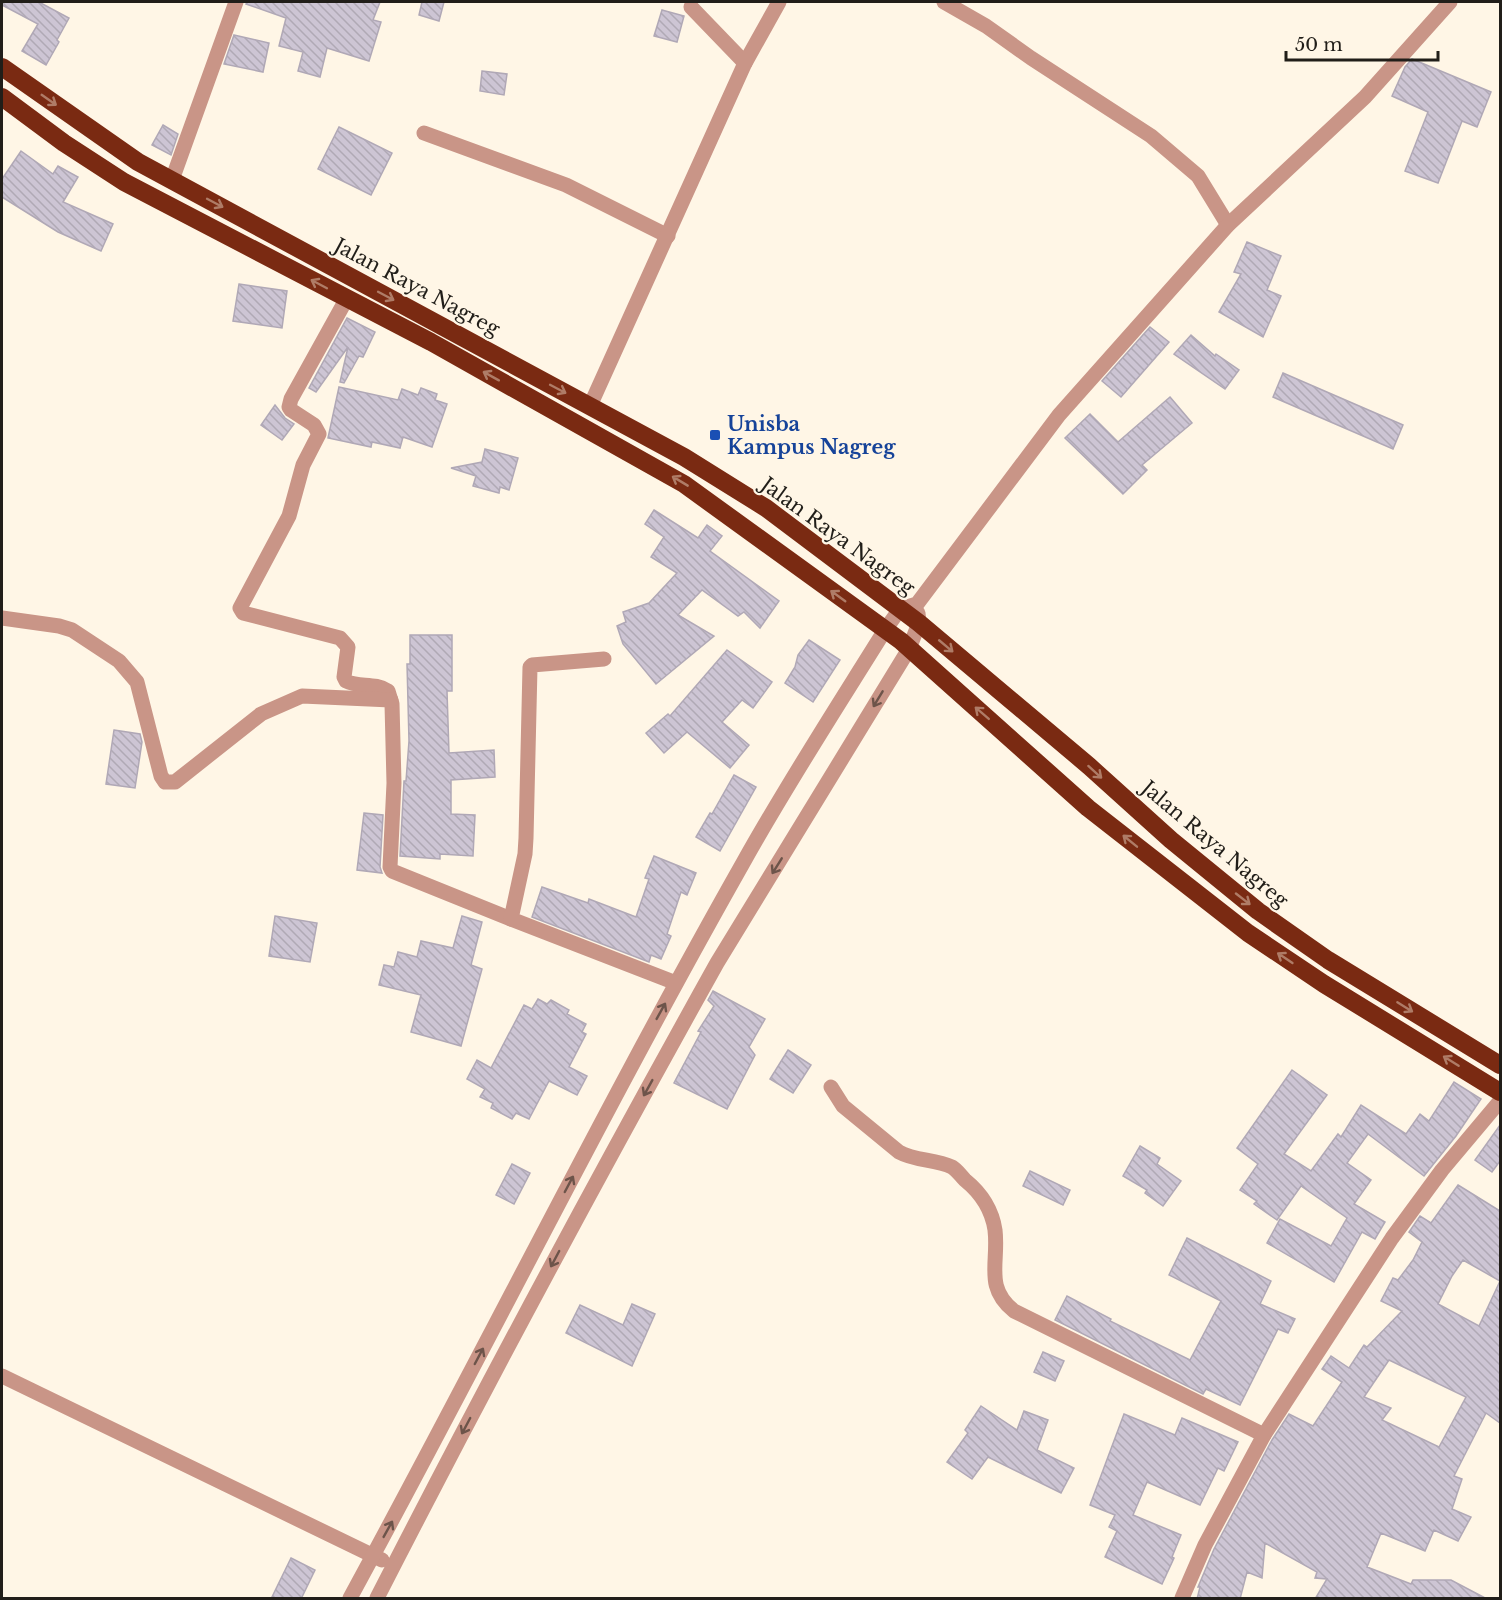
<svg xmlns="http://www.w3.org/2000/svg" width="1502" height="1600" viewBox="0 0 1502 1600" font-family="'Libre Baskerville',serif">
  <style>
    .building { fill: url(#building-back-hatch); stroke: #b0a8b6; stroke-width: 1.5; fill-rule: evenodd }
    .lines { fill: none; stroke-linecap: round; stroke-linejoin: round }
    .minor { stroke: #c99587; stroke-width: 15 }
    .highway { stroke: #7a2a12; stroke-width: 18 }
    .oneway { stroke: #af7c67 }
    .oneway2 { stroke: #6d544a }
    .transit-dot { fill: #1a4fb4; stroke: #fff6e6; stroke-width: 2 }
    .labels { text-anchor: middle; stroke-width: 4.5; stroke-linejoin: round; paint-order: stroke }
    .street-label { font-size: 20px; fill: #211e19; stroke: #fff6e6 }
    .transit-label { font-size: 20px; font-weight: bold; fill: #164399; stroke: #fff6e6; text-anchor: start }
  </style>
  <defs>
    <pattern id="building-back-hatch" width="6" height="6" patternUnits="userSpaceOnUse" patternTransform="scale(1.5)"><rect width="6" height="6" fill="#cdc5d4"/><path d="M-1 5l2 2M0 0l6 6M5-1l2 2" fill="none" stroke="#b0a9b5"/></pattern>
  </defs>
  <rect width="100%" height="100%" fill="#fff6e6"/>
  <g class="building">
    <polygon points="2,2 39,2 69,18 57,40 59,42 46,65 22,51 38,24 2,5"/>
    <polygon points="247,2 380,2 373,20 381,22 369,61 327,48 320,77 298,71 303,52 279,46 286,18 246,4"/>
    <polygon points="422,2 444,2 439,21 419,15"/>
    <polygon points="662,10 684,16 677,42 654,36"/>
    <polygon points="234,35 269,43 263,72 224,64"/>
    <polygon points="1412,59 1491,92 1477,127 1462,121 1438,183 1405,171 1428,112 1392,96 1405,67"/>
    <polygon points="482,71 507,74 504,95 480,91"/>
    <polygon points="163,125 178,134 171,155 152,145"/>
    <polygon points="339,127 392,153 371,195 318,169"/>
    <polygon points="21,151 53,174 58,166 78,177 63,202 113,224 101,251 58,232 2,197 2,179"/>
    <polygon points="1247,242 1281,256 1267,290 1281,296 1263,337 1219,312 1241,274 1234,272"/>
    <polygon points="239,284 287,291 282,328 233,321"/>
    <polygon points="347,318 375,332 363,357 359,356 344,383 340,382 348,347 316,392 309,388"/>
    <polygon points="1150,327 1169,342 1121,397 1102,381"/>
    <polygon points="1191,335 1215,356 1216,354 1239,370 1225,389 1174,354"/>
    <polygon points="1283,373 1403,425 1393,449 1273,397"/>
    <polygon points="339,387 398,400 402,389 418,395 421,388 437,394 435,400 447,404 432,447 403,437 400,448 372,442 371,447 328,438"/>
    <polygon points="1170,397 1192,423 1142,465 1147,470 1123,494 1065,438 1090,414 1118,442"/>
    <polygon points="275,405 285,418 294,424 282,440 261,425"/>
    <polygon points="485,449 518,458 509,490 500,487 499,493 473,486 476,476 451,468 482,462"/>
    <polygon points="654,510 698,538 707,525 722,536 710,551 779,601 760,628 744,612 738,616 702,590 678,615 714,636 656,684 623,644 617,626 626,622 623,612 649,603 677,573 651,557 664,537 645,524"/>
    <polygon points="410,635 452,635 452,691 447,691 449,753 494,750 495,777 451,780 451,814 475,815 473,856 440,854 440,859 400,856 404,781 406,781 409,741 407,664 410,664"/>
    <polygon points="809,640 840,660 813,702 785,683 795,667 798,655"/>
    <polygon points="727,650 772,682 753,708 742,700 722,722 749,745 730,768 687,732 664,753 646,733 668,714 670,716"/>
    <polygon points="114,730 140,734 142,742 135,788 106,784"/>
    <polygon points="734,775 756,787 720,851 696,837 710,813 712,814"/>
    <polygon points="364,813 383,815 380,867 382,873 357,870"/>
    <polygon points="654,856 696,873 687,895 681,892 667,934 671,936 661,959 651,955 649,962 532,917 542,887 588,903 589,899 636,917 649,879 645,878"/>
    <polygon points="275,916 317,923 310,962 269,956"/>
    <polygon points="462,916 482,922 471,965 482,969 461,1046 411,1032 421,995 379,985 384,965 394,967 398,952 417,957 421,941 453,948"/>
    <polygon points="713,991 765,1019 749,1047 755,1055 727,1109 674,1083 701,1032 698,1031 714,1006 708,1000"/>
    <polygon points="538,999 547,1004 551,1000 569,1010 567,1014 586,1024 582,1032 586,1034 569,1067 587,1076 577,1095 549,1081 529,1119 516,1113 512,1119 491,1108 493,1103 480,1097 485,1089 467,1079 477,1060 491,1068 524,1005 532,1009"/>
    <polygon points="788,1050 811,1065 793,1093 770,1079"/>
    <polygon points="1292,1070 1327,1095 1284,1154 1311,1171 1338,1134 1341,1137 1361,1105 1406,1134 1420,1114 1429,1121 1454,1082 1481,1099 1456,1136 1424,1176 1368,1134 1347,1163 1371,1180 1354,1204 1385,1222 1375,1239 1362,1232 1334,1282 1267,1243 1280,1219 1331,1246 1347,1218 1301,1186 1277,1220 1254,1204 1257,1201 1240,1190 1258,1164 1237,1148"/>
    <polygon points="1500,1125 1500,1161 1492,1172 1475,1160"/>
    <polygon points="1140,1146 1160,1158 1157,1164 1181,1181 1163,1206 1145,1193 1147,1190 1123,1176"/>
    <polygon points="512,1164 530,1173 514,1204 496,1195"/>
    <polygon points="1030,1171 1070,1190 1063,1205 1023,1186"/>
    <path d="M1458,1185L1500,1211V1423L1486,1413L1454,1476L1462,1479L1452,1509L1471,1517L1458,1541L1434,1530L1425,1551L1381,1533L1367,1567L1411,1584L1413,1580H1451L1487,1599H1315L1327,1579L1315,1578L1317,1572L1265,1543L1262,1578L1247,1572L1240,1599H1197L1200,1587H1198L1214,1549L1272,1440L1289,1414L1313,1426L1342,1382L1322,1369L1331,1356L1349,1368L1364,1345L1367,1347L1402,1311L1381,1301L1393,1278L1398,1280L1413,1260L1422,1242L1409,1232L1420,1216L1431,1223ZM1463,1260L1500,1281L1479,1326L1438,1304L1452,1276ZM1389,1360L1466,1397L1439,1447L1382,1420L1391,1408L1364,1397Z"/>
    <polygon points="1187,1238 1271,1281 1260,1304 1295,1319 1288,1333 1278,1329 1240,1405 1206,1389 1203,1394 1055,1320 1067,1296 1111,1319 1110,1321 1190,1360 1221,1301 1169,1275"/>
    <polygon points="632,1304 655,1314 632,1366 566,1333 580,1305 623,1325"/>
    <polygon points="1043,1352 1064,1361 1055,1381 1034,1372"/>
    <polygon points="981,1406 1017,1430 1024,1411 1048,1420 1037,1450 1074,1468 1061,1493 988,1457 972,1479 947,1462 968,1433 965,1430"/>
    <polygon points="1124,1414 1175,1435 1182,1418 1238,1442 1224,1471 1218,1468 1200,1505 1147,1482 1133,1515 1181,1535 1172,1557 1174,1558 1162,1584 1105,1557 1117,1531 1109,1527 1115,1515 1090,1505"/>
    <polygon points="291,1558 315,1570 301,1599 271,1599"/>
  </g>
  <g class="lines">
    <g class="minor">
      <polyline points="944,2 986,26 1031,58 1151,136 1198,176 1228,225"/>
      <polyline points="745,63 779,2"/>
      <polyline points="424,133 566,185 668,236"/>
      <polyline points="172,180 236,2"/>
      <path d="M347,298L291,399L289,407L291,410L314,425L319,434L303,465L289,516L240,608L243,613L340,638L348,647L344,677L346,681C359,688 374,682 388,691L392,704L394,783L390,867L392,871L511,919"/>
      <polyline points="590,406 745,63 691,7"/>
      <polyline points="2,618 59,626 72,630 119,661 137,682 161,776 165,782 175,782 261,714 302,696 391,700"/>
      <polyline points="604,659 532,665 530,667 526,838 525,854 511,919 676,983"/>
      <path d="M831,1087L843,1106L899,1152C915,1161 935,1159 952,1167C957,1170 961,1176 965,1180C981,1193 992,1210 995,1230C999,1263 984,1287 1014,1311L1264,1435"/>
      <polyline points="2,1376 382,1560"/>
      <path d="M350,1598C483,1354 606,1105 743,863C787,784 837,707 885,630L900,609L917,604L1059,415L1228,225L1365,97L1450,2"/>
      <path d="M377,1598C486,1385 600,1173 717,963L909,649L919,623L918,613"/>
      <polyline points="1182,1598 1205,1545 1264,1435 1392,1238 1442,1170 1500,1101"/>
    </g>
    <g class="highway">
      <polyline points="2,67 138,162 684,457 766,508 919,623 1089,766 1171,840 1258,911 1328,960 1500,1065"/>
      <polyline points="2,97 64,143 124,182 431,342 684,484 901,641 1088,808 1248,933 1324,984 1500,1092"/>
    </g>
  </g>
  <defs><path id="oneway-shaft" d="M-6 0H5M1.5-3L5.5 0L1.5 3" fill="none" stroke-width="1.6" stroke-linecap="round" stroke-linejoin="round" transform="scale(1.5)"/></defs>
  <g class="oneway">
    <use href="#oneway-shaft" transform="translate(49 100) rotate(35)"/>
    <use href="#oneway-shaft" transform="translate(215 203) rotate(28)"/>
    <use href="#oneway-shaft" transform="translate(319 284) rotate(-152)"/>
    <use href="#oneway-shaft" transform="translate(386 296) rotate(28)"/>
    <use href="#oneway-shaft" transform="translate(491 376) rotate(-151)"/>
    <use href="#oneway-shaft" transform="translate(558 389) rotate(28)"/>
    <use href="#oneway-shaft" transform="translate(680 481) rotate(-149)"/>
    <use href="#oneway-shaft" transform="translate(838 596) rotate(-144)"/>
    <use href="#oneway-shaft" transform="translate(946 646) rotate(40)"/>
    <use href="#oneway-shaft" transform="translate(982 713) rotate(-139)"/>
    <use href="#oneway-shaft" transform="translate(1095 772) rotate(42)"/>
    <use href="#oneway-shaft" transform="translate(1130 841) rotate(-141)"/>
    <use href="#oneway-shaft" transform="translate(1243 899) rotate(38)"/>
    <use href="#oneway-shaft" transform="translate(1285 958) rotate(-146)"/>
    <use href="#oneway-shaft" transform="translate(1405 1007) rotate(32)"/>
    <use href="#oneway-shaft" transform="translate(1451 1061) rotate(-148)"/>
  </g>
  <g class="oneway2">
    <use href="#oneway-shaft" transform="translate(878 699) rotate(121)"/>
    <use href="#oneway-shaft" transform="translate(777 866) rotate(122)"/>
    <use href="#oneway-shaft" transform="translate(661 1011) rotate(-61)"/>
    <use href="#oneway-shaft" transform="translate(648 1088) rotate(119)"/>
    <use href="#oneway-shaft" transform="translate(569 1184) rotate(-62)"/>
    <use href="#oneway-shaft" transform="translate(555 1259) rotate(118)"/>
    <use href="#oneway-shaft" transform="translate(479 1356) rotate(-62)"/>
    <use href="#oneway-shaft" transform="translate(466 1426) rotate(118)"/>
    <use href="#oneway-shaft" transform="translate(388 1529) rotate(-61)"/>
  </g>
  <rect class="transit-dot" x="709" y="429" width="12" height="12" rx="3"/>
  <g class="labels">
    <g class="street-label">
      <text transform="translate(417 287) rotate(28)" y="7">Jalan Raya Nagreg</text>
      <text transform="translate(838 536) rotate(36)" y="7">Jalan Raya Nagreg</text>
      <text transform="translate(1215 844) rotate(40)" y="7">Jalan Raya Nagreg</text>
    </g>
    <g class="transit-label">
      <text x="727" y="431">Unisba<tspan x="727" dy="23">Kampus Nagreg</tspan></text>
    </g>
  </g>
  <rect width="1502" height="1600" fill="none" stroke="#211e19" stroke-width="6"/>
  <path d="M1286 51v9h152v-9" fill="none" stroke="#211e19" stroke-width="3"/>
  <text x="1295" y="51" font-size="18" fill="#211e19" stroke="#fff6e6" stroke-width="4.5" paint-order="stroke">50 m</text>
</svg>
